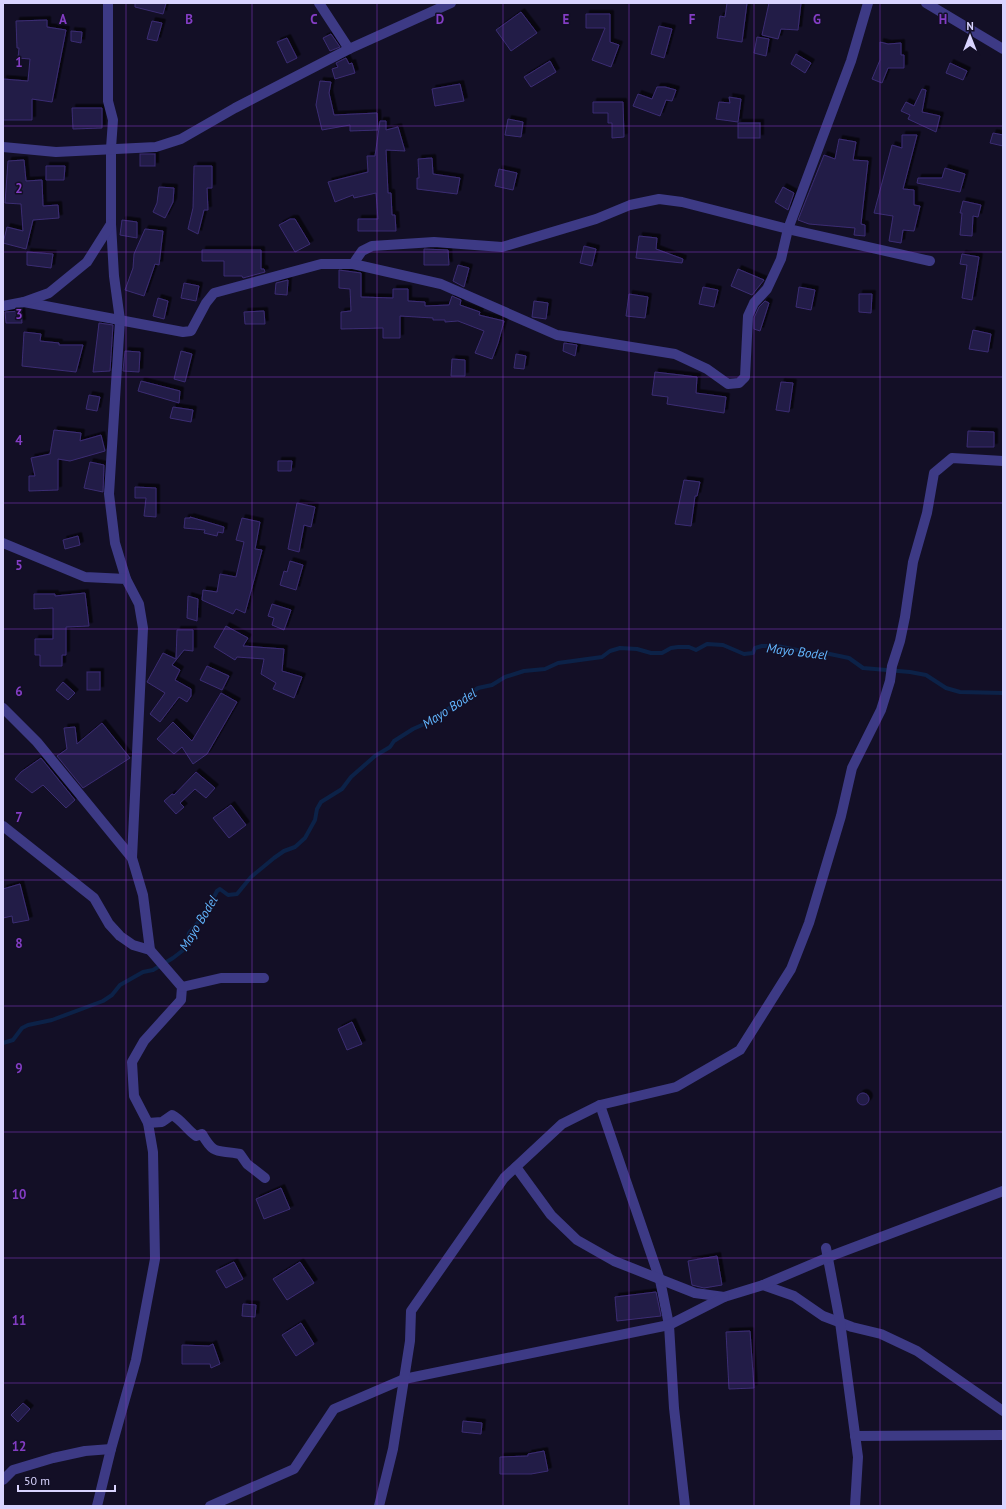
<svg xmlns="http://www.w3.org/2000/svg" width="1006" height="1509" viewBox="0 0 1006 1509" font-family="'PT Sans',sans-serif">
  <style>
    .lines { fill: none; stroke-linecap: round; stroke-linejoin: round }
    .stream { stroke: #0c2248; stroke-width: 4 }
    .building { fill: #241b47; stroke: #3b2d73; filter: url(#shadow) }
    .street { stroke: #3d3a85; stroke-width: 10 }
    .grid { fill: none; stroke: #843dc5; stroke-width: 1; stroke-opacity: 0.55 }
    .labels { text-anchor: middle; stroke-width: 3; stroke-linejoin: round; paint-order: stroke }
    .water-label { font-size: 13px; font-style: italic; fill: #62b6ff; stroke: #130f26 }
    .grid-label { font-size: 13px; text-anchor: middle; font-weight: bold; fill: #843dc5; stroke: #130f26; stroke-width: 3; stroke-linejoin: round; paint-order: stroke }
  </style>
  <defs>
    <filter id="shadow"><feDropShadow dx="3.5" dy="-3.5" stdDeviation="0" flood-color="#0009"/></filter>
  </defs>
  <rect width="100%" height="100%" fill="#130f26"/>
  <g class="lines">
    <polyline class="stream" points="3,1043 13,1040 22,1028 28,1025 52,1020 103,1001 112,995 120,985 143,972 153,970 173,958 186,948 189,933 200,920 211,903 217,891 220,889 228,895 237,894 251,877 274,858 284,851 295,847 305,838 315,820 317,809 321,802 342,789 351,777 375,756 390,747 394,741 413,729 431,721 478,688 492,685 505,677 524,671 545,669 558,663 602,657 610,651 620,648 637,649 651,653 662,653 671,648 678,647 689,647 696,650 707,644 723,645 744,654 753,653 755,648 762,646 777,646 807,652 825,653 849,658 863,668 910,672 926,675 946,688 960,692 1003,693"/>
  </g>
  <g class="building">
    <polygon points="135,3 166,3 163,14 135,7"/>
    <polygon points="727,3 747,3 742,42 717,38 720,16 725,17"/>
    <polygon points="769,3 801,3 798,30 781,29 778,39 762,35"/>
    <polygon points="521,12 537,33 511,51 496,30"/>
    <polygon points="586,14 610,14 610,42 619,45 611,67 592,60 605,28 586,28"/>
    <polygon points="47,20 47,27 66,30 52,102 32,99 32,120 3,120 3,79 28,81 30,59 18,58 19,48 17,48 16,21"/>
    <polygon points="152,21 162,23 157,41 147,39"/>
    <polygon points="659,26 672,29 664,58 651,54"/>
    <polygon points="71,31 82,32 81,43 71,41"/>
    <polygon points="331,34 340,47 330,51 323,38"/>
    <polygon points="757,37 769,39 766,56 754,53"/>
    <polygon points="287,38 297,58 287,63 277,42"/>
    <polygon points="880,42 888,44 901,43 901,55 904,55 904,68 888,68 882,83 872,79 880,60"/>
    <polygon points="796,54 811,63 805,73 791,64"/>
    <polygon points="346,58 349,64 352,63 355,73 335,79 332,69 338,67 336,63"/>
    <polygon points="550,61 556,72 531,87 524,77"/>
    <polygon points="950,63 967,71 963,80 946,73"/>
    <polygon points="320,81 331,82 329,93 334,115 377,113 378,130 350,131 350,125 322,130 316,105"/>
    <polygon points="460,84 464,101 435,106 432,89"/>
    <polygon points="657,87 665,87 676,90 672,101 666,100 660,116 633,106 638,94 652,99"/>
    <polygon points="922,89 926,90 922,112 940,116 936,132 908,119 910,115 901,111 906,102 914,106"/>
    <polygon points="729,97 741,99 738,122 716,119 719,102 730,103"/>
    <polygon points="593,102 623,102 624,137 612,138 612,123 608,123 608,113 593,113"/>
    <polygon points="72,108 102,108 102,128 73,129"/>
    <polygon points="508,119 523,122 521,137 505,135"/>
    <polygon points="380,121 386,121 386,130 398,127 405,151 386,150 388,193 391,193 392,215 395,215 396,231 358,231 358,219 378,219 376,193 354,198 353,195 335,202 328,182 368,172 367,156 375,156"/>
    <rect x="738" y="123" width="22" height="15"/>
    <polygon points="993,133 1003,135 1003,146 990,143"/>
    <polygon points="902,135 917,135 903,189 914,190 914,205 920,206 914,231 903,230 901,243 889,241 893,216 874,213 892,145 902,148"/>
    <polygon points="839,139 856,142 853,160 868,161 861,224 865,225 865,236 854,235 855,228 809,224 798,220 824,155 835,159"/>
    <rect x="140" y="154" width="15" height="12"/>
    <polygon points="432,158 433,174 460,178 457,194 417,189 417,178 419,178 418,159"/>
    <polygon points="24,160 26,181 42,180 43,206 58,205 59,218 33,220 26,249 3,243 7,227 23,231 21,204 5,203 8,161"/>
    <polygon points="46,166 65,166 64,180 46,180"/>
    <polygon points="194,166 212,166 212,188 207,188 208,210 204,210 198,234 188,229 193,208"/>
    <polygon points="945,168 965,174 960,192 917,183 918,178 942,178"/>
    <polygon points="499,169 517,173 513,190 495,186"/>
    <polygon points="159,187 174,188 173,202 165,218 153,212 157,203"/>
    <polygon points="783,187 794,193 788,210 775,202"/>
    <polygon points="963,201 981,205 978,217 973,216 972,236 960,235 962,213 960,213"/>
    <polygon points="290,219 295,219 310,244 295,252 279,225"/>
    <polygon points="122,220 137,222 137,238 120,235"/>
    <polygon points="145,229 163,231 159,265 155,264 144,296 125,290 133,268 134,254"/>
    <polygon points="639,236 657,238 656,249 683,259 682,263 636,258"/>
    <polygon points="584,246 596,249 592,266 580,263"/>
    <polygon points="424,249 448,250 449,265 424,265"/>
    <polygon points="202,250 261,250 261,269 264,269 265,272 243,278 242,276 224,276 224,261 202,261"/>
    <polygon points="27,252 53,254 51,268 27,265"/>
    <polygon points="962,254 979,257 972,300 962,298 967,265 960,264"/>
    <polygon points="458,265 469,268 464,287 453,281"/>
    <polygon points="738,269 764,280 752,295 731,286"/>
    <polygon points="339,270 361,273 361,297 393,298 393,289 408,289 408,301 425,302 425,306 449,305 452,296 461,300 460,305 480,312 479,315 504,321 498,343 492,359 475,353 484,331 458,321 445,322 445,320 433,320 433,318 400,316 400,338 383,338 383,328 341,329 341,312 351,311 350,289 339,288"/>
    <polygon points="288,280 287,295 275,294 276,283"/>
    <polygon points="184,283 199,286 196,301 181,298"/>
    <polygon points="703,287 718,290 714,307 699,304"/>
    <polygon points="799,287 815,290 811,310 796,307"/>
    <polygon points="629,294 648,297 645,318 626,316"/>
    <polygon points="859,294 872,294 871,313 859,312"/>
    <polygon points="158,298 168,301 164,319 153,316"/>
    <polygon points="534,301 548,303 546,319 532,317"/>
    <polygon points="765,301 769,303 760,331 754,329 754,318 759,307"/>
    <polygon points="21,311 22,323 6,323 5,312"/>
    <polygon points="264,311 265,324 245,324 244,312"/>
    <polygon points="99,323 113,325 110,371 93,372"/>
    <polygon points="973,330 991,334 988,352 969,349"/>
    <polygon points="24,332 41,334 40,341 59,343 59,345 83,345 76,372 22,366"/>
    <polygon points="564,343 577,345 575,356 563,351"/>
    <polygon points="125,351 140,352 139,372 123,371"/>
    <polygon points="181,351 192,354 185,382 174,379"/>
    <polygon points="516,354 526,356 524,369 514,368"/>
    <polygon points="452,359 465,360 465,376 451,376"/>
    <polygon points="655,372 697,377 696,393 726,397 724,413 667,404 668,397 652,395"/>
    <polygon points="141,381 180,391 179,403 138,391"/>
    <polygon points="781,382 793,383 789,412 776,410"/>
    <polygon points="89,395 100,397 97,411 86,409"/>
    <polygon points="173,407 193,410 191,422 170,418"/>
    <polygon points="54,430 81,433 80,441 101,435 105,451 70,461 58,459 58,490 29,491 29,476 35,476 31,458 50,454"/>
    <polygon points="968,431 994,432 994,447 967,447"/>
    <polygon points="278,461 292,461 291,471 278,471"/>
    <polygon points="90,462 104,465 103,492 84,488"/>
    <polygon points="684,480 700,482 697,496 695,496 691,526 675,524"/>
    <polygon points="135,487 156,488 156,517 144,516 146,498 135,498"/>
    <polygon points="297,503 315,507 311,527 304,525 299,552 288,549"/>
    <polygon points="190,517 224,527 223,533 218,532 217,536 204,533 205,530 184,528 185,518 190,518"/>
    <polygon points="242,518 260,522 255,549 262,550 245,613 236,609 233,614 202,600 203,590 217,592 220,574 236,577 244,542 236,540"/>
    <polygon points="78,536 80,545 65,549 63,540"/>
    <polygon points="290,561 303,565 296,590 280,585 284,571 287,572"/>
    <polygon points="85,593 89,626 66,627 66,655 62,655 62,666 40,666 40,655 35,655 35,639 53,639 53,608 34,609 34,594 55,594 55,596"/>
    <polygon points="188,596 198,599 197,621 187,618"/>
    <polygon points="272,604 291,610 284,630 272,625 274,618 268,616"/>
    <polygon points="226,626 248,638 243,646 284,649 282,671 302,677 294,698 273,689 276,683 261,674 264,659 237,657 235,660 214,647"/>
    <polygon points="177,630 193,630 193,651 184,650 172,665 180,670 175,680 191,689 191,696 187,702 179,697 160,722 150,714 165,693 147,682 163,653 176,659"/>
    <polygon points="207,666 229,676 222,690 200,680"/>
    <rect x="87" y="672" width="13" height="18"/>
    <polygon points="63,682 75,693 68,700 56,690"/>
    <polygon points="221,693 237,702 207,754 193,764 182,747 174,754 157,739 173,722 192,741"/>
    <polygon points="102,723 130,758 83,788 57,756 67,749 64,728 75,727 77,744"/>
    <polygon points="41,758 75,800 66,808 43,785 32,793 15,779 21,772"/>
    <polygon points="196,772 215,788 206,798 195,789 180,803 184,807 176,814 164,801 172,794 174,795"/>
    <polygon points="231,805 246,825 229,838 213,818"/>
    <polygon points="20,884 29,920 13,923 12,916 3,918 3,889"/>
    <polygon points="352,1022 362,1044 347,1050 338,1029"/>
    <circle cx="863" cy="1099" r="6"/>
    <polygon points="281,1188 290,1209 264,1219 256,1199"/>
    <polygon points="717,1256 722,1285 704,1288 692,1285 688,1261"/>
    <polygon points="234,1262 243,1279 226,1288 216,1271"/>
    <polygon points="300,1262 314,1283 287,1300 273,1279"/>
    <polygon points="656,1292 661,1316 617,1321 615,1297"/>
    <polygon points="243,1304 256,1305 255,1317 242,1316"/>
    <polygon points="301,1323 314,1344 296,1356 282,1335"/>
    <polygon points="750,1331 754,1388 729,1389 726,1332"/>
    <polygon points="213,1344 220,1364 211,1368 210,1364 182,1364 182,1345 209,1346"/>
    <polygon points="23,1403 30,1409 18,1422 11,1415"/>
    <polygon points="463,1421 482,1423 481,1434 462,1432"/>
    <polygon points="544,1451 548,1471 531,1474 500,1474 500,1457 528,1456 528,1454"/>
  </g>
  <g class="lines">
    <g class="street">
      <polyline points="108,3 108,101 113,120 111,148 111,224 114,276 120,320 109,494 115,543 126,579"/>
      <polyline points="319,3 349,49"/>
      <polyline points="926,3 1003,49"/>
      <polyline points="3,147 56,152 156,147 181,139 235,108 349,49 451,3"/>
      <polyline points="353,264 362,251 372,246 434,242 502,247 596,219 630,205 659,199 682,202 788,229 930,261"/>
      <polyline points="24,302 183,332 191,331 206,303 214,293 321,264 353,264 441,284 557,335 675,354 707,369 728,384 739,383 745,377 748,316 754,303 767,289 781,259 788,229 851,61 868,3"/>
      <polyline points="3,306 24,302 49,293 87,262 111,224"/>
      <polyline points="3,543 85,577 126,579 139,604 143,628 132,858"/>
      <polyline points="3,708 37,742 132,858 143,895 150,950 182,987 181,1000 144,1041 132,1062 134,1096 148,1123 153,1152 155,1259 136,1360 111,1449 97,1506"/>
      <polyline points="3,826 94,898 109,924 120,936 133,945 150,950"/>
      <polyline points="182,987 221,978 264,978"/>
      <polyline points="600,1105 660,1280 669,1325 674,1408 685,1506"/>
      <path d="M148,1123L162,1122L172,1115C182,1120 186,1129 196,1136L202,1134C215,1157 218,1149 240,1154L247,1164L265,1178"/>
      <polyline points="516,1167 551,1215 577,1240 614,1261 695,1293 724,1297 763,1285 794,1296 823,1316 852,1327 881,1334 917,1351 1003,1411"/>
      <polyline points="826,1248 840,1322 858,1457 855,1506"/>
      <polyline points="763,1285 831,1256 1003,1191"/>
      <polyline points="855,1436 1003,1435"/>
      <polyline points="3,1480 13,1470 53,1458 85,1451 111,1449"/>
      <polyline points="210,1506 294,1469 334,1409 404,1379 669,1325 724,1297"/>
      <polyline points="379,1506 393,1449 410,1341 411,1311 504,1178 562,1124 600,1105 676,1087 740,1050 791,969 809,923 841,816 852,768 881,710 890,681 892,666 900,641 905,617 913,562 927,513 934,473 952,458 1003,461"/>
    </g>
  </g>
  <path class="grid" d="M126,3V1506M252,3V1506M377,3V1506M503,3V1506M629,3V1506M754,3V1506M880,3V1506M3,126H1003M3,252H1003M3,377H1003M3,503H1003M3,629H1003M3,754H1003M3,880H1003M3,1006H1003M3,1132H1003M3,1258H1003M3,1383H1003"/>
  <g class="labels">
    <g class="water-label">
      <text transform="translate(797 651) rotate(7)" y="5">Mayo Bodel</text>
      <text transform="translate(449 708) rotate(-33)" y="5">Mayo Bodel</text>
      <text transform="translate(198 923) rotate(-59)" y="5">Mayo Bodel</text>
    </g>
  </g>
  <g class="grid-label">
    <text x="63" y="24">A</text>
    <text x="189" y="24">B</text>
    <text x="314" y="24">C</text>
    <text x="440" y="24">D</text>
    <text x="566" y="24">E</text>
    <text x="692" y="24">F</text>
    <text x="817" y="24">G</text>
    <text x="943" y="24">H</text>
    <text x="19" y="67">1</text>
    <text x="19" y="193">2</text>
    <text x="19" y="319">3</text>
    <text x="19" y="445">4</text>
    <text x="19" y="570">5</text>
    <text x="19" y="696">6</text>
    <text x="19" y="822">7</text>
    <text x="19" y="948">8</text>
    <text x="19" y="1073">9</text>
    <text x="19" y="1199">10</text>
    <text x="19" y="1325">11</text>
    <text x="19" y="1451">12</text>
  </g>
  <rect width="1006" height="1509" fill="none" stroke="#d9d4ff" stroke-width="8"/>
  <g transform="translate(970 36)" stroke="#130f26" stroke-width="3" paint-order="stroke">
  <path d="M0-3L7 15L0 10L-7 15Z" fill="#d9d4ff"/>
  <text y="-6" font-size="11" font-weight="bold" text-anchor="middle" fill="#d9d4ff">N</text>
  </g>
  <path d="M18 1485v6h97v-6" fill="none" stroke="#d9d4ff" stroke-width="2"/>
  <text x="24" y="1485" font-size="12" fill="#d9d4ff" stroke="#130f26" stroke-width="3" paint-order="stroke">50 m</text>
</svg>
